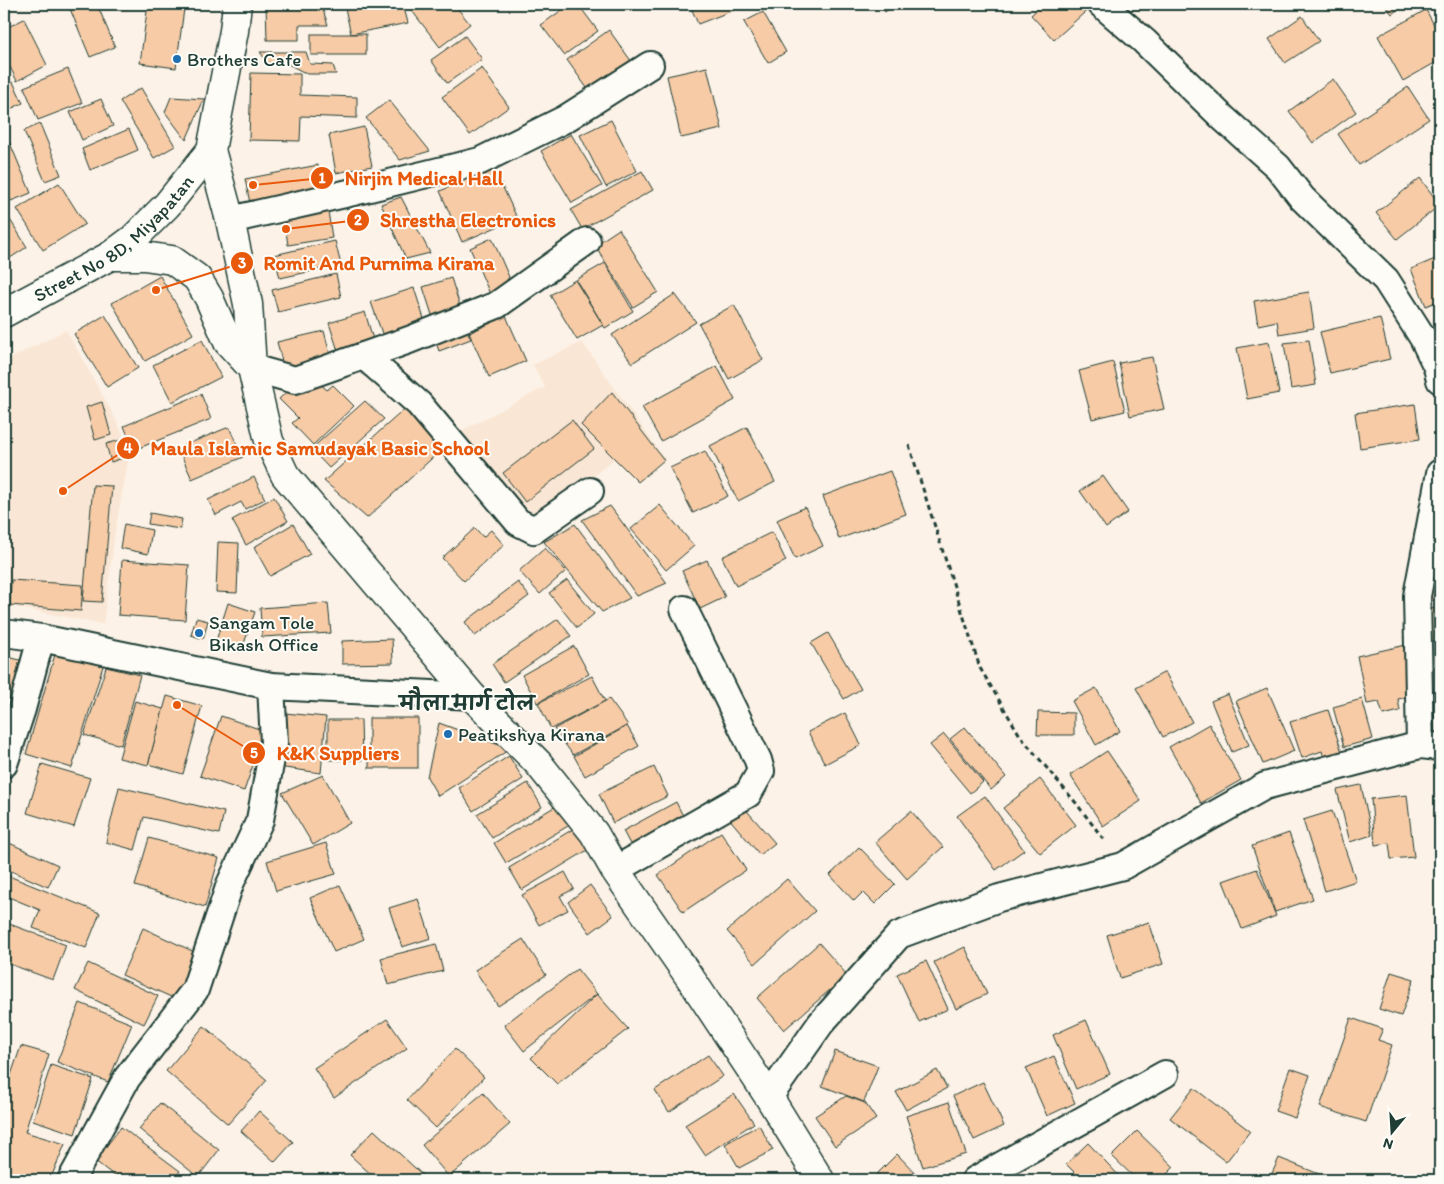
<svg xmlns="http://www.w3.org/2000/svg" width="1444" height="1184" viewBox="0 0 1444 1184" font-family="Itim,'Playpen Sans Deva',sans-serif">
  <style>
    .built { fill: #fae6d4 }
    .building { fill: #f7cba6; stroke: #1f3d34 }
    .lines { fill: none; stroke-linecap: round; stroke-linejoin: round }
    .street-casing { stroke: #1f3d34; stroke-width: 30 }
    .secondary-casing { stroke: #1f3d34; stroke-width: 31 }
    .primary-casing { stroke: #1f3d34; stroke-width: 31 }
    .path { stroke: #1f3d34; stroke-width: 3; stroke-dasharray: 5 4; stroke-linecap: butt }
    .street { stroke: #fdfcf7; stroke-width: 26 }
    .secondary { stroke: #fdfcf7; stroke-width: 28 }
    .primary { stroke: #fdfcf7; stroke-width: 28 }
    .poi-dot { fill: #1f6fb2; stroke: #fdfcf7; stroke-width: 2 }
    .labels { text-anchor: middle; stroke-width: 4; stroke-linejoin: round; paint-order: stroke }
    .poi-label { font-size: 19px; fill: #1f3d34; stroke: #fdfcf7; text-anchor: start }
    .street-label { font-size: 19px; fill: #1f3d34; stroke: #fdfcf7 }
    .neighbourhood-label { font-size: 20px; font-weight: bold; fill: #1f3d34; stroke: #fdfcf7 }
    .leader { fill: none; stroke: #e8590c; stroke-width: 2 }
    .callout-dot { fill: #e8590c; stroke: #fdfcf7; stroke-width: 2 }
    .mark-label { font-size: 15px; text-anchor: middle; font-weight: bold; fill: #fff }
    .callout-label { font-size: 20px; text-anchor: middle; font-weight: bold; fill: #e8590c; stroke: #fdfcf7; stroke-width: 4; stroke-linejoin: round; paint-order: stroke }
  </style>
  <rect width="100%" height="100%" fill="#fcf2e7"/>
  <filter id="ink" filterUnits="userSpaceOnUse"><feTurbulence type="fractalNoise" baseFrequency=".02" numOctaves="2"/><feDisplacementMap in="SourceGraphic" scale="10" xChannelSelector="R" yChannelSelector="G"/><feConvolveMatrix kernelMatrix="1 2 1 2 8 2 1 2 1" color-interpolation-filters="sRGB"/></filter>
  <g filter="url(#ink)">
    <g class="built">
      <polygon points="66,330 115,418 130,450 115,532 103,624 4,605 4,362"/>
      <polygon points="582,342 664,458 638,482 614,459 540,520 452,436 545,387 533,365"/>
    </g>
    <g class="building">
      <polygon points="68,4 97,4 115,47 90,57"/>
      <polygon points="148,4 184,9 176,68 140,63"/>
      <polygon points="266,4 321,4 328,25 299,25 299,40 267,40"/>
      <polygon points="344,4 403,4 408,23 351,34"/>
      <polygon points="414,4 454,4 470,24 440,47 409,7"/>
      <polygon points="570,4 578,4 598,31 564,55 541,25"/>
      <polygon points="693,4 749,4 698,24 690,5"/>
      <polygon points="877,4 895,4 885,12"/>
      <polygon points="1043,4 1094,4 1054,40 1031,15"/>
      <polygon points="1384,4 1405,4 1392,14"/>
      <polygon points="1426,10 1440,36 1440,60 1403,81 1378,36"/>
      <polygon points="763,12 786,52 768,63 744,22"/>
      <polygon points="1302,16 1319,41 1285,63 1269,39"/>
      <polygon points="24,19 47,65 17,81 4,55 4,29"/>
      <polygon points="609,30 634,65 592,95 567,60"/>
      <rect x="311" y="34" width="55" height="21"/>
      <polygon points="465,36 482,59 447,83 431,60"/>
      <polygon points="260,52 306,52 310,64 333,65 336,74 307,74 290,65 268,63"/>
      <polygon points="707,67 722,129 681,138 667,76"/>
      <polygon points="482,68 509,107 470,135 442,97"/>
      <polygon points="68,69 82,103 38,120 24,87"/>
      <polygon points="251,73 300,74 300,95 357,97 357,118 301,116 300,141 249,140"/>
      <polygon points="1333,79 1356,112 1313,143 1289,111"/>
      <polygon points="13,82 23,103 4,112 4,87"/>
      <polygon points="1408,87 1429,119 1359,165 1338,134"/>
      <polygon points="141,88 175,146 154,158 120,101"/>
      <polygon points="171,97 204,99 186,140 165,112"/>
      <polygon points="101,99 113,126 82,140 70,112"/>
      <polygon points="389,100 430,151 400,160 366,118"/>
      <polygon points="611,120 637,171 606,187 580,135"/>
      <polygon points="40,124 61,175 45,181 24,131"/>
      <polygon points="364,127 372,166 336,173 329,135"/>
      <polygon points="4,129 31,193 11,201 4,184"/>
      <polygon points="129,129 138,150 90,170 82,149"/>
      <polygon points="571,134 602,186 572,203 541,151"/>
      <polygon points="318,165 324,194 251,208 245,179"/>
      <polygon points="494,168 517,218 462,242 440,191"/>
      <polygon points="642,171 653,190 582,229 571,210"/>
      <polygon points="1420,178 1440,205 1397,239 1376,213"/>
      <polygon points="59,183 85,224 43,250 17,209"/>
      <polygon points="401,197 430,253 406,259 381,204"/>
      <polygon points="327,204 332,238 288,245 283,211"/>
      <polygon points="4,210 27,247 4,262"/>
      <polygon points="619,229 658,292 633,307 595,245"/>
      <polygon points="492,238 509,277 493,301 470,248"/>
      <polygon points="335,241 341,265 280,278 274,255"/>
      <polygon points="1440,257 1440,300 1426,306 1411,269"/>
      <polygon points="605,263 633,311 605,328 576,280"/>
      <polygon points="336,274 341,297 278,312 272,290"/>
      <polygon points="160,276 193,334 145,361 112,303"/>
      <polygon points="451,278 462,312 434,321 423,287"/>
      <polygon points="575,280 603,325 577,340 550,295"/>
      <polygon points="414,288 426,325 384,339 371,302"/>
      <polygon points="1309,292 1314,328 1279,334 1277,321 1258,325 1254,301"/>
      <polygon points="675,294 696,322 632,363 612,335"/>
      <polygon points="734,305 763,360 729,379 699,324"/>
      <polygon points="365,312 375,346 340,357 329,323"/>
      <polygon points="105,315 138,368 107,387 74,334"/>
      <polygon points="506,316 526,361 489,377 469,333"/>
      <polygon points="1380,318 1390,359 1330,373 1320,332"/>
      <polygon points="465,326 471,339 439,351 434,337"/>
      <polygon points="324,331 332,362 285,373 277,342"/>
      <polygon points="202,340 221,377 172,402 153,365"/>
      <polygon points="1309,340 1316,385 1291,389 1284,343"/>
      <polygon points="1269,342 1279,393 1247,399 1237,348"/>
      <polygon points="1152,357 1164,409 1130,416 1119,363"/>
      <polygon points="1113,362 1125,411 1092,419 1079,371"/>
      <polygon points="717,366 735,400 661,441 642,407"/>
      <polygon points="316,380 327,390 333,385 354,406 313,445 292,423 298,418 279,399 296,383 304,392"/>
      <polygon points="612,392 664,460 638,482 581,425"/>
      <polygon points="201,394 211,419 134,450 124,426"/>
      <polygon points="365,401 384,419 329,468 311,449"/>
      <polygon points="102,402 111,435 95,440 86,407"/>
      <polygon points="1415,404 1420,439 1360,448 1355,413"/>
      <polygon points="407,407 441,450 367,518 324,481"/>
      <polygon points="572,420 594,449 525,502 503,473"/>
      <polygon points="229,427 243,457 192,479 178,448"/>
      <polygon points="747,427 775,482 738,501 710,446"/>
      <polygon points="121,440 126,457 111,462 106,444"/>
      <polygon points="705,451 728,496 693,513 670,468"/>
      <polygon points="890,471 906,514 839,539 823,496"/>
      <polygon points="1103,476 1128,512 1106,528 1080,491"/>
      <polygon points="254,477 265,499 245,509 241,502 216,515 208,500"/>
      <polygon points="93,485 112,486 102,602 83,601"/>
      <polygon points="274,497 288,521 246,545 232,520"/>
      <polygon points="660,505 694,546 666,570 631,529"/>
      <polygon points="610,506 667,583 637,596 582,520"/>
      <polygon points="805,507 823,546 795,559 777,520"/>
      <polygon points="150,513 182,519 180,529 148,524"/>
      <polygon points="124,524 152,530 148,554 120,548"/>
      <polygon points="293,524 310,554 270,576 254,547"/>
      <polygon points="575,524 630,598 602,612 544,542"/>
      <polygon points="475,528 483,537 491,530 504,545 464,581 442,558"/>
      <polygon points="772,532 786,561 736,586 722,557"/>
      <polygon points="218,542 239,543 237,593 216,592"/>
      <polygon points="545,548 566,571 540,594 519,571"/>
      <polygon points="1433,557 1440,558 1440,601 1429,600"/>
      <polygon points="122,560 189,565 185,620 118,615"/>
      <polygon points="707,560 725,597 700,609 682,571"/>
      <polygon points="11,580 83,585 81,611 10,605"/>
      <polygon points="567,580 594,614 577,628 549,593"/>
      <polygon points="518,582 529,596 475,636 465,622"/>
      <polygon points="228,603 255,612 241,652 215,644"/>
      <polygon points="328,603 331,633 262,637 260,608"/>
      <polygon points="1429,608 1440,609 1440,641 1427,641"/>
      <polygon points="196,618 208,621 203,639 191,635"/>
      <polygon points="558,619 571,636 504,682 492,664"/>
      <polygon points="828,633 861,689 844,699 811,643"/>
      <polygon points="392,639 393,663 342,664 342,641"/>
      <polygon points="1406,645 1417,695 1398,699 1400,711 1383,715 1379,702 1367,704 1357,656"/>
      <polygon points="574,646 589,674 537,703 522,675"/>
      <polygon points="56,651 103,666 72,768 26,754"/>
      <polygon points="4,656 20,660 4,729"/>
      <polygon points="106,667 140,675 121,745 84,735"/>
      <polygon points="1165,672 1192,722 1163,737 1136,688"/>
      <polygon points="1440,673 1440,717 1433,716"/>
      <polygon points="592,676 605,701 551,729 538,703"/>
      <polygon points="1096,688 1120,731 1096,745 1072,701"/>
      <polygon points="1267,688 1294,751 1263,764 1236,701"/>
      <polygon points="1228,694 1249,745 1232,752 1211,701"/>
      <polygon points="167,696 202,706 183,774 148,764"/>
      <polygon points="609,699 628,725 573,755 554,729"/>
      <polygon points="1362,699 1373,739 1344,747 1333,707"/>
      <polygon points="135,701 163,709 148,765 119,758"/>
      <polygon points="1328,710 1342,752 1324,758 1322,751 1302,758 1290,722"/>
      <polygon points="1038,712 1074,713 1074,735 1037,735"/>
      <polygon points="285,713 326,717 321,773 278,767"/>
      <polygon points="845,713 861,745 825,764 808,732"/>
      <polygon points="221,716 265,731 244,791 200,776"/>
      <rect x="369" y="718" width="49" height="50"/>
      <polygon points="328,720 361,720 362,760 328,760"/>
      <polygon points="439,723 510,749 438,796 427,777"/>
      <polygon points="1209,724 1241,780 1201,803 1169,747"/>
      <polygon points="627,726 639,746 585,776 574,756"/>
      <polygon points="965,727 1006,777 991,790 950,739"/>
      <polygon points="944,734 983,782 970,793 930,745"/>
      <polygon points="1107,751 1141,801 1103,826 1070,775"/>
      <polygon points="509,756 523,779 473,811 459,788"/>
      <polygon points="42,764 90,778 74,827 27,813"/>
      <polygon points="654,767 668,796 613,823 599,794"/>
      <polygon points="323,775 350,823 313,845 282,793"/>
      <polygon points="1040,779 1076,825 1040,853 1003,808"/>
      <polygon points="528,783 542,807 492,838 477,814"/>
      <polygon points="1361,785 1372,835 1350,842 1337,790"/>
      <polygon points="119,787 224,812 219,834 144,817 135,850 106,842"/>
      <polygon points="1407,795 1414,857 1391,859 1389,843 1375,845 1371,799"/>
      <polygon points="985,796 1024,850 996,870 957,816"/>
      <polygon points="676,802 685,820 632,848 623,831"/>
      <polygon points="561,803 573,823 506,863 494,843"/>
      <polygon points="741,804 775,843 760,855 727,816"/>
      <polygon points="911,811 943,847 907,879 875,842"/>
      <polygon points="1332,811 1356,881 1325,891 1303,820"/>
      <polygon points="578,826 591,848 522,890 509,868"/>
      <polygon points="721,832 746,870 683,912 658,875"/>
      <polygon points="1289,833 1313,899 1275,912 1252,846"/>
      <polygon points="149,838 219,858 205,907 135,886"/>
      <polygon points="7,842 58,865 48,887 4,868 4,850"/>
      <polygon points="326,843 336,874 276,891 267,861"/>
      <polygon points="859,847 895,884 875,904 863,892 854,901 830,875"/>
      <polygon points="1257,869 1276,916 1242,929 1223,881"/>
      <polygon points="565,872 574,889 560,896 568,910 539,925 522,895"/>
      <polygon points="4,874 100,913 86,948 33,928 40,910 4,895"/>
      <polygon points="787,879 815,911 755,964 727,931"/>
      <polygon points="340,885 364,939 334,952 310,898"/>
      <polygon points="590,885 613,916 590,933 568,902"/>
      <polygon points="418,899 431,938 402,947 389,908"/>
      <polygon points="4,922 66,945 53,980 4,962"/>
      <polygon points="1149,922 1163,964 1120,978 1107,935"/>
      <polygon points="143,928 201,955 180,1001 122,975"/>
      <polygon points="523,939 546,975 498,1006 475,970"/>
      <polygon points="819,943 847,975 784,1030 757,998"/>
      <polygon points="436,944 443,971 388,985 381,958"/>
      <polygon points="965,947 987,994 956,1009 934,962"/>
      <polygon points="926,961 948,1009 919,1022 897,974"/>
      <polygon points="88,963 158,996 144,1024 75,990"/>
      <polygon points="577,969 597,994 524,1051 504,1025"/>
      <polygon points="1391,972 1414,979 1401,1016 1379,1009"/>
      <polygon points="597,994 628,1029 557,1084 531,1058"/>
      <polygon points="80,1003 132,1024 108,1082 57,1062"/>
      <polygon points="1351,1018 1383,1029 1378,1040 1392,1045 1366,1122 1320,1107"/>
      <polygon points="387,1019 407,1048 334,1098 314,1068"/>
      <polygon points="1086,1020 1110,1074 1076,1089 1053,1035"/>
      <polygon points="204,1026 267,1080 228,1124 166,1071"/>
      <polygon points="21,1046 49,1054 25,1132 65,1144 50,1180 29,1180 4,1171 4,1095"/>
      <polygon points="455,1049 484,1077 436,1128 407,1100"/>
      <polygon points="835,1051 878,1066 864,1102 822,1086"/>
      <polygon points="708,1055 723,1076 669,1112 655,1090"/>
      <polygon points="1054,1056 1075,1103 1047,1116 1026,1068"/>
      <polygon points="51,1065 93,1079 75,1134 33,1120"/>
      <polygon points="1290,1068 1310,1075 1295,1118 1275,1111"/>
      <polygon points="937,1070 947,1088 906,1110 896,1092"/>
      <polygon points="983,1082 1004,1126 974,1140 953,1096"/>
      <polygon points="1194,1088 1250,1131 1226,1162 1170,1118"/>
      <polygon points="483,1093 510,1124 449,1177 422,1145"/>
      <polygon points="734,1094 754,1123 705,1155 685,1125"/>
      <polygon points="846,1096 865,1103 876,1119 835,1146 815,1116"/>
      <polygon points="949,1102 966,1154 923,1167 906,1116"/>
      <polygon points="160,1103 219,1150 198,1177 139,1129"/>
      <polygon points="259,1111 293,1142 275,1162 241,1131"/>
      <polygon points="759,1125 773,1150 739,1168 725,1144"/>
      <polygon points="121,1127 180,1171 173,1180 120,1180 95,1161"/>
      <polygon points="374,1130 428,1180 377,1180 350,1155"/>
      <polygon points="1137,1131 1174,1167 1161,1180 1137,1180 1112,1156"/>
      <polygon points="1088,1143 1123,1180 1082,1180 1066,1164"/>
      <polygon points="897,1154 921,1179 920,1180 871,1180"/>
      <polygon points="1279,1158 1334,1180 1269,1180"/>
    </g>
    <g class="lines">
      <defs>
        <g id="street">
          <polyline points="1101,4 1144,41 1223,118 1278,167 1302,198 1386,280 1423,338 1437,367 1440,380"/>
          <polyline points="230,220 349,193 480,161 565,119 650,65"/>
          <polyline points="364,356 419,404 518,522 534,530 590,491"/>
          <polyline points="252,368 295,380 409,340 497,305 587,241"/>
          <polyline points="4,633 41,638 271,686 472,696"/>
          <polyline points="1420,745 1417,596 1440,473"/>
          <polyline points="4,764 22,709 41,638"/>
          <polyline points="615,870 748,794 761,771 758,760 684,609"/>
          <polyline points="769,1097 821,1023 899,935 999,898 1123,866 1265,786 1420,745 1440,747"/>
          <polyline points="71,1180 127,1078 195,990 230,884 260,820 274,742 271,686"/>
          <polyline points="975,1180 1165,1074"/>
        </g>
        <g id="secondary">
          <polyline points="211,150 230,220 248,304 252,368 269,441 285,475 472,696 538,763 594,833 615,870 695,985 769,1097 820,1180"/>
          <polyline points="110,256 144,256 172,260 197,278 209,298 228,342 252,368"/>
        </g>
        <g id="primary">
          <path id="s1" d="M4,313L110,256L133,239L167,205L211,150L234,31L237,4"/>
        </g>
      </defs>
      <use href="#street" class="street-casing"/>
      <use href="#secondary" class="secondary-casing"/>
      <use href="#primary" class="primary-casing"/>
      <polyline class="path" points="909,445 980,668 1021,737 1076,803 1105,841"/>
      <use href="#street" class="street"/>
      <use href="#secondary" class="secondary"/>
      <use href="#primary" class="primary"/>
    </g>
  </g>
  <g class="poi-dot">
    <circle cx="177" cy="59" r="5"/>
    <circle cx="199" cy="633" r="5"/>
    <circle cx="448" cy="734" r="5"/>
  </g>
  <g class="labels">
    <g class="poi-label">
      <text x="187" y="66">Brothers Cafe</text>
      <text x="209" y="629">Sangam Tole<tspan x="209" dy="22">Bikash Office</tspan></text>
      <text x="458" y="741">Peatikshya Kirana</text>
    </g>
    <g class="street-label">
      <text dy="7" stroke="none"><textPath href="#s1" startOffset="134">Street No 8D, Miyapatan</textPath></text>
    </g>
    <g class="neighbourhood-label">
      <text x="467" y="710">मौला मार्ग टोल</text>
    </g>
  </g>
  <path class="leader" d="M253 185L322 178M286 229L358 220M156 290L242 263M63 491L128 448M177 705L254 753"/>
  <g class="callout-dot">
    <circle cx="253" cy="185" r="5"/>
    <circle cx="286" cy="229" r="5"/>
    <circle cx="156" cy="290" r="5"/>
    <circle cx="63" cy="491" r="5"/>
    <circle cx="177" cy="705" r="5"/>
    <circle cx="322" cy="178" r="12"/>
    <circle cx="358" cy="220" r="12"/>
    <circle cx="242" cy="263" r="12"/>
    <circle cx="128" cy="448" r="12"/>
    <circle cx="254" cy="753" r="12"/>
  </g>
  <g class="mark-label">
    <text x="322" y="183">1</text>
    <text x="358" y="225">2</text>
    <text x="242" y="268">3</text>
    <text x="128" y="453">4</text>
    <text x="254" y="758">5</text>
  </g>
  <g class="callout-label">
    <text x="424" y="185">Nirjin Medical Hall</text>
    <text x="468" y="227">Shrestha Electronics</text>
    <text x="379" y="270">Romit And Purnima Kirana</text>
    <text x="320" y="455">Maula Islamic Samudayak Basic School</text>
    <text x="338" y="760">K&amp;K Suppliers</text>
  </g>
  <rect width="1444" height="1184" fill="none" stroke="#fdfcf7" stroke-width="20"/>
  <rect x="10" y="10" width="1424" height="1164" fill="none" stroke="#1f3d34" stroke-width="2" filter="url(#ink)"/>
  <g transform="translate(1392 1132) rotate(198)" stroke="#fdfcf7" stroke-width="4" paint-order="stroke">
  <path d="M0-4L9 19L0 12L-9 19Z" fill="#1f3d34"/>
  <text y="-8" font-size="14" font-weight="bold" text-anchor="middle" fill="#1f3d34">N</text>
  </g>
</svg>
